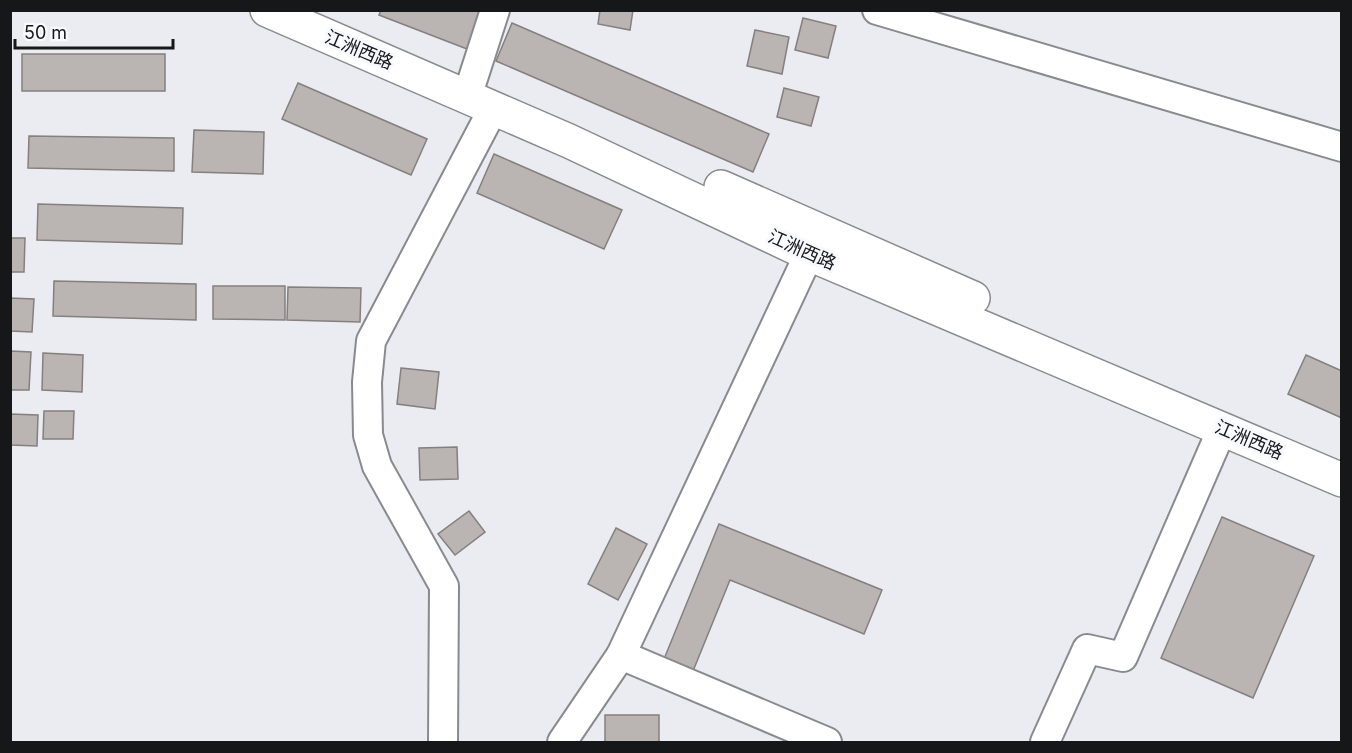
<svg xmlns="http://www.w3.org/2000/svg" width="1352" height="753" viewBox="0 0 1352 753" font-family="Inter,'Noto Sans SC',sans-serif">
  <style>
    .building { fill: #bab4b3; stroke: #857f7e; stroke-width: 1.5 }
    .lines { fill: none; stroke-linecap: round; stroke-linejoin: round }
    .minor-casing { stroke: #888a8f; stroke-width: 32 }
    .major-casing { stroke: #888a8f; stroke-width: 36 }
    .minor { stroke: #fff; stroke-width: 28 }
    .major { stroke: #fff; stroke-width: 33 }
    .labels { text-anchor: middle; stroke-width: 6; stroke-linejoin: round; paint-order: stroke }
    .street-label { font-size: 18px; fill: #161719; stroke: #f7f9fe }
  </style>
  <rect width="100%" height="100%" fill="#eaecf1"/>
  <g class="building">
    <polygon points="381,10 483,10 467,49 379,15"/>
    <polygon points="600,10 633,10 630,30 598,24"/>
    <polygon points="803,18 836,26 828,58 795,50"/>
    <polygon points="512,23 769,134 753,172 496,61"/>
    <polygon points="755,30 789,37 782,74 747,66"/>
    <rect x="22" y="54" width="143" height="37"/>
    <polygon points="298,83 427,139 411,175 282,119"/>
    <polygon points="784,88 819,97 811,126 777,117"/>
    <polygon points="194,130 264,132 263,174 192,172"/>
    <polygon points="29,136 174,138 174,171 28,168"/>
    <polygon points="494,154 622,210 604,249 477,193"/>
    <polygon points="38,204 183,208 182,244 37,240"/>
    <polygon points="10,238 25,238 24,272 10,272"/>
    <polygon points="54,281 196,284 196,320 53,316"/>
    <polygon points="213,286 285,286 285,320 213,319"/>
    <polygon points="288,287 361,288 360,322 287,320"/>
    <polygon points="10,298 34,299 32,332 10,331"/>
    <polygon points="10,351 31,352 29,390 10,390"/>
    <polygon points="43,353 83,355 82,392 42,390"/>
    <polygon points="1306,355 1342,371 1342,418 1288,394"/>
    <polygon points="401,368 439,372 435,409 397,404"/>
    <polygon points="44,411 74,411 73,439 43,439"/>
    <polygon points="10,414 38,415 37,446 10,445"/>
    <polygon points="457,447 458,479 420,480 419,448"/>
    <polygon points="469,511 485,532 455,555 438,534"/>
    <polygon points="1222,517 1314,556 1253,698 1161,658"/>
    <polygon points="719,524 882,590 864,634 730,580 693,671 664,659"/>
    <polygon points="616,528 647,544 618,600 588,584"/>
    <rect x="605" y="715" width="54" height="27"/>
  </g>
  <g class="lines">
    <defs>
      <g id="minor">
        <polyline points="877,10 1342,147"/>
        <polyline points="467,97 495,10"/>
        <polyline points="621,655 827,742"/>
        <polyline points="443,742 444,586 377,466 368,435 367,382 371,341 493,109"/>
        <polyline points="562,742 621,655 809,254"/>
        <polyline points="1045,742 1087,649 1123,657 1222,429"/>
      </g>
      <g id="major">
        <polyline points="267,10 569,141 809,254 1342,480"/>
        <polyline points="721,187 973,298"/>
      </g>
    </defs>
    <use href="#minor" class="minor-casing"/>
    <use href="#major" class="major-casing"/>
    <use href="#minor" class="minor"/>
    <use href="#major" class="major"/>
  </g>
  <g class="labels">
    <g class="street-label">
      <text transform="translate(359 50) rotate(23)" y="6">江洲西路</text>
      <text transform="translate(802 250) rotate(24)" y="6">江洲西路</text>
      <text transform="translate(1249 440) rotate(23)" y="6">江洲西路</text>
    </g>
  </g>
  <rect width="1352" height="753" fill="none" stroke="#161719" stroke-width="24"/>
  <path d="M15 39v9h158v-9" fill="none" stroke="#161719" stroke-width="3"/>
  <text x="24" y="39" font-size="18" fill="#161719" stroke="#f7f9fe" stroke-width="4.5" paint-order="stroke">50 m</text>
</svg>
